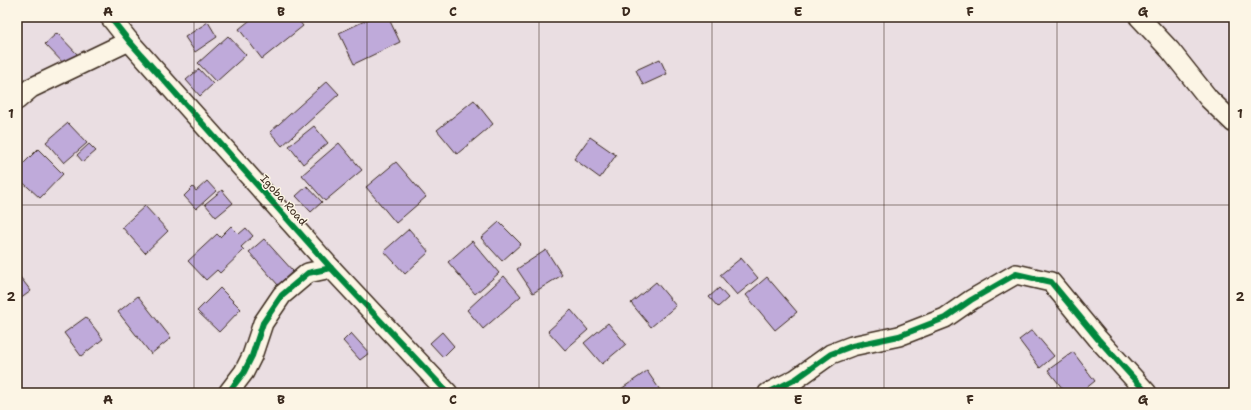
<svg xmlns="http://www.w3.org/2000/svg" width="1251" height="410" viewBox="0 0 1251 410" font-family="'Shantell Sans',sans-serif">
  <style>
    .building { fill: #bfaada; stroke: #3b2a1e }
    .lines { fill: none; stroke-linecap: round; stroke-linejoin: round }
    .minor-casing { stroke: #3b2a1e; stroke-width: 22 }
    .minor { stroke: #fcf5e5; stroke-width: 19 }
    .cycleway-casing { stroke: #fcf5e5; stroke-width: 8 }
    .cycleway { stroke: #00873e; stroke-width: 6 }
    .grid { fill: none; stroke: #3b2a1e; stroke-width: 1; stroke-opacity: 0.55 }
    .labels { text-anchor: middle; stroke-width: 3; stroke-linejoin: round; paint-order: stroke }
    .street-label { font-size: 11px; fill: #3b2a1e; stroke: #fcf5e5 }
    .neatline { fill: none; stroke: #3b2a1e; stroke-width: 1.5 }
    .grid-label { font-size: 13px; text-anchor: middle; font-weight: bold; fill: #3b2a1e }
  </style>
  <rect width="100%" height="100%" fill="#eadee2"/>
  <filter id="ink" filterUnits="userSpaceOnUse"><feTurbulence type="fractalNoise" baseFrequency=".025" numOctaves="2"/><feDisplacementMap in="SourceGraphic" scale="8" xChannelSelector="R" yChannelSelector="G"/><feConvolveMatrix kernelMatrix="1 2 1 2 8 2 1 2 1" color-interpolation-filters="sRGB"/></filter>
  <g filter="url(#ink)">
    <g class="building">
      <polygon points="254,17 296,17 303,26 262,59 239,29"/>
      <polygon points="373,17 388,17 400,42 354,64 339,33"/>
      <polygon points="208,22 217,37 195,52 185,37"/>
      <polygon points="57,33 80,57 68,68 45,44"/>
      <polygon points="228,36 246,55 216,82 198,63"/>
      <polygon points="660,59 667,74 643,85 636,70"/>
      <polygon points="199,69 213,84 200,96 186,80"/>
      <polygon points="327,81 339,94 282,146 270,132"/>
      <polygon points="474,100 493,124 457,154 437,130"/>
      <polygon points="68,123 87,143 64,163 46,142"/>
      <polygon points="314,126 328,143 303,164 289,146"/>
      <polygon points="590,137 616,155 600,178 574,159"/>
      <polygon points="339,143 362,170 325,201 302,175"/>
      <polygon points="89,144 96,151 83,162 77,155"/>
      <polygon points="38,149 63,174 40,198 17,177 17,170"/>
      <polygon points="396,162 426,197 396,223 366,187"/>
      <polygon points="207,181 216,191 196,209 184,196 193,187 196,191"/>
      <polygon points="307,186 322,202 311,212 296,196"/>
      <polygon points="222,190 233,203 216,217 205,204"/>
      <polygon points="145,206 168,231 145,253 122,227"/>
      <polygon points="499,222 521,244 502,261 481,238"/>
      <polygon points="231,226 239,234 246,228 253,236 241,247 244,250 220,273 217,270 206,280 188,261 217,234 220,237"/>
      <polygon points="409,229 429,252 405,274 384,251"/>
      <polygon points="264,239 293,271 278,285 249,252"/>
      <polygon points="472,241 499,273 475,294 448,262"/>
      <polygon points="546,250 562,275 533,293 517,269"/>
      <polygon points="741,258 758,278 737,295 720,275"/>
      <polygon points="17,273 31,291 20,299 17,295"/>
      <polygon points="504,276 521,296 483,329 467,310"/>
      <polygon points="767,277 797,312 775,330 746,295"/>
      <polygon points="656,282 676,306 651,327 631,303"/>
      <polygon points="220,288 241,309 219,332 197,311"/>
      <polygon points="719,288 728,298 718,307 709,297"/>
      <polygon points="138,296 171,338 151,354 118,312"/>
      <polygon points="571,310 588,330 565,350 548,331"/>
      <polygon points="86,317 103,339 81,356 64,333"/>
      <polygon points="608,323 626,344 602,364 584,343"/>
      <polygon points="1032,330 1054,356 1040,368 1019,340"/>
      <polygon points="442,332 454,346 443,357 430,343"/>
      <polygon points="351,333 369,353 360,360 343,341"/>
      <polygon points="1073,352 1095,381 1080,393 1066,393 1048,370"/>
      <polygon points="647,371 662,393 623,393 621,389"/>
    </g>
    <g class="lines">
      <defs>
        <g id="minor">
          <polyline points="110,17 129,41 331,268 448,393"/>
          <polyline points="1139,17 1170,50 1209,99 1234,123"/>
          <polyline points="17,100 31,88 129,41"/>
          <polyline points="228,393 244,372 252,356 263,323 282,295 308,273 331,268"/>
          <polyline points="768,393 796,379 831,354 852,346 899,336 945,318 971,300 1016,274 1051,282 1098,339 1147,393"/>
        </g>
      </defs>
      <use href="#minor" class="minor-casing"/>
      <use href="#minor" class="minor"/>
      <defs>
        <g id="cycleway">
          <polyline points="110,17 129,41 331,268 448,393"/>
          <polyline points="228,393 244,372 252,356 263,323 282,295 308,273 331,268"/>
          <polyline points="768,393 796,379 831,354 852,346 899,336 945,318 971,300 1016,274 1051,282 1098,339 1147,393"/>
        </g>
      </defs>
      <use href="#cycleway" class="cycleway-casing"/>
      <use href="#cycleway" class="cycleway"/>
    </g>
  </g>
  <path class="grid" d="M194,17V393M367,17V393M539,17V393M712,17V393M884,17V393M1057,17V393M17,205H1234"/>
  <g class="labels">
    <g class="street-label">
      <text transform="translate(284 200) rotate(48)" y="4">Igoba Road</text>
    </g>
  </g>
  <rect width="1251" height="410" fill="none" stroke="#fcf5e5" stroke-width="44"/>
  <rect x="22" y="22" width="1207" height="366" class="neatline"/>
  <g class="grid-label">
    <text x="108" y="16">A</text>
    <text x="281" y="16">B</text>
    <text x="453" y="16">C</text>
    <text x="626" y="16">D</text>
    <text x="798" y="16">E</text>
    <text x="970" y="16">F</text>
    <text x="1143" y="16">G</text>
    <text x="11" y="118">1</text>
    <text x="1240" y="118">1</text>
    <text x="11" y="301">2</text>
    <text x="1240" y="301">2</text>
    <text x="108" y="404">A</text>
    <text x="281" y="404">B</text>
    <text x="453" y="404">C</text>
    <text x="626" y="404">D</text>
    <text x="798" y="404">E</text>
    <text x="970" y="404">F</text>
    <text x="1143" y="404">G</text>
  </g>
</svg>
